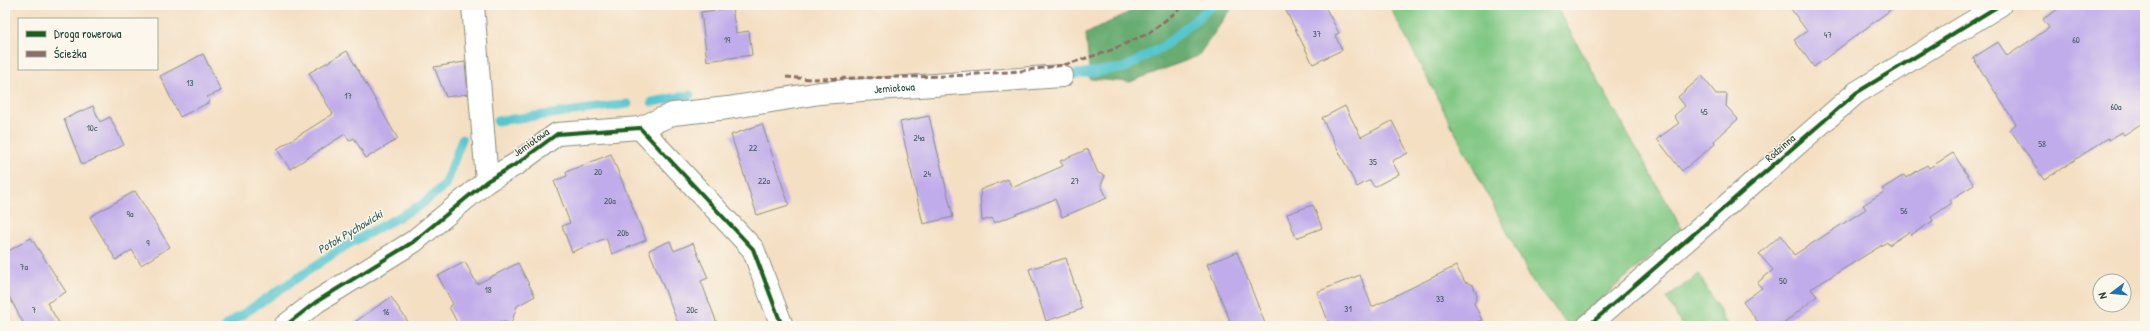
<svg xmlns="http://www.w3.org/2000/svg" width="2150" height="331" viewBox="0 0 2150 331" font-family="'Patrick Hand',sans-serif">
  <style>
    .green { fill: #81c884; stroke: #50825c }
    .forest { fill: #68ac72; stroke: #447453 }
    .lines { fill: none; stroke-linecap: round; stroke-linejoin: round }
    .stream { stroke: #59c6cf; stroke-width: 9 }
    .building { fill: #c0acea }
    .minor-casing { stroke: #8a8e7c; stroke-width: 24 }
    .minor { stroke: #fff; stroke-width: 22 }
    .quiet { stroke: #8d6e63; stroke-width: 3; stroke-dasharray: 6 3; stroke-linecap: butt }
    .cycleway-casing { stroke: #fbf7ec; stroke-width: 6 }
    .cycleway { stroke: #1b5e20; stroke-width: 4 }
    .labels { text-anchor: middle; stroke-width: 3; stroke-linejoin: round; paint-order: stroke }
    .number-label { font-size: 9px; fill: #475962 }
    .street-label { font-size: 11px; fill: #1f3d34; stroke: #fbf7ec }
    .water-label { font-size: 12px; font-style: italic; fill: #2e5f5b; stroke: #fbf7ec }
  </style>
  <rect width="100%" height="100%" fill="#fbf7ec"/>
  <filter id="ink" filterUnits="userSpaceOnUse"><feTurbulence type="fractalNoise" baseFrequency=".025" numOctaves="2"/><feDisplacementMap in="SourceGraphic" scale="8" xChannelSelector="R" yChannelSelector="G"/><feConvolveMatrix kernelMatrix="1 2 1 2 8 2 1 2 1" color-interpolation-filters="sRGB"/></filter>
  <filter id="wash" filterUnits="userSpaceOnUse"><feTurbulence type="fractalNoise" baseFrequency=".012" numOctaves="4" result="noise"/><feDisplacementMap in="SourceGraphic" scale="16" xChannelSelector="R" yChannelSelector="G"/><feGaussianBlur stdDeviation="0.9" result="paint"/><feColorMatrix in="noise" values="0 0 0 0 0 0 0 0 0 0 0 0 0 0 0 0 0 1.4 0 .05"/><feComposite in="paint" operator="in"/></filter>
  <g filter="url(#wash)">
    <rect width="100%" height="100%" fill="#f4dfc3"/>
    <g class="green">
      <polygon points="1389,5 1555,5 1682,229 1569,326 1533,282"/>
      <polygon points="1699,274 1728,326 1682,326 1667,298"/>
    </g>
    <polygon class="forest" points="1143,5 1234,5 1198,56 1130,82 1090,79 1086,34"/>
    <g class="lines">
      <g class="stream">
        <polyline points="1062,76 1124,68 1164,46 1213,5"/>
        <polyline points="652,102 690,95"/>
        <polyline points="497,121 628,104"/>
        <polyline points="225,326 345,246 421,205 445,185 462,139"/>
      </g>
    </g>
    <g id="blocks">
      <g class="building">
        <polygon points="1283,5 1324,5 1339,33 1335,35 1342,50 1313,64"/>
        <polygon points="1788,5 1897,5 1814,67 1794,40 1807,31"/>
        <polygon points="2064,5 2145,5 2145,121 2124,135 2122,132 2109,140 2108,138 2044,180 2010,129 2016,124 1973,58 1998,42 2007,56 2049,28 2043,19"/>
        <polygon points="732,8 736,33 749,31 752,55 707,61 701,12"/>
        <polygon points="347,51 398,139 366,158 354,138 349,141 345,134 290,169 277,149 333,114 309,73"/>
        <polygon points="203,54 221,91 207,97 210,102 180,117 160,76"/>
        <polygon points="465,62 468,94 446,97 434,67"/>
        <polygon points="1702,76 1716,94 1727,94 1726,106 1738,119 1714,141 1715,144 1682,171 1657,139 1679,123 1674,116 1685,106 1678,97"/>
        <polygon points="93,106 100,122 110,117 124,145 82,165 64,119"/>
        <polygon points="1345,106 1361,137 1392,121 1408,153 1392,161 1399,174 1374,187 1370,180 1357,187 1322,118"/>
        <polygon points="929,116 953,217 923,224 900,122"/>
        <polygon points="762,124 789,205 757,215 731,135"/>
        <polygon points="1088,149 1098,173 1105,176 1101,185 1107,198 1062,217 1055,199 994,223 992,218 982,221 980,190 1008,179 1012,188 1063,166 1060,161"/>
        <polygon points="1953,153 1974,185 1950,200 1952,203 1931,217 1933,221 1911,235 1909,232 1889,245 1887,242 1811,289 1817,296 1781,326 1761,326 1743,302 1762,288 1757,283 1773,270 1759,254 1781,235 1794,255 1866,209 1863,205 1884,192 1882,189 1904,175 1906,178 1927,165 1929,168"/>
        <polygon points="611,154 646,240 612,254 606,238 572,252 562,226 570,223 554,181 567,176 566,172"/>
        <polygon points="135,191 170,247 141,265 132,250 116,260 90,217"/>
        <polygon points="1313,205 1322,228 1296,238 1287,214"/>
        <polygon points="31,238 66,292 47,303 61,326 25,326 5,289 5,253"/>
        <polygon points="670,241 674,251 693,243 708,278 701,281 718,326 679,326 649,250"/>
        <polygon points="1237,252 1266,326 1232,326 1207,264"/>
        <polygon points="1066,258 1082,309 1046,321 1029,269"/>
        <polygon points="465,262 477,284 518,263 535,296 517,306 511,324 501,321 491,326 459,326 449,307 453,304 438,276"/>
        <polygon points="1456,266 1465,282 1473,285 1477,295 1474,303 1482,320 1468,326 1330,326 1317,292 1360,275 1372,307"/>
        <polygon points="391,297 411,326 349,326"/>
      </g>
    </g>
  </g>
  <g filter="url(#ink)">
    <use href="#blocks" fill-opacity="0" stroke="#8a8e7c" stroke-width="1"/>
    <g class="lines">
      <defs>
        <g id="minor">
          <polyline points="473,5 487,181"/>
          <path id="s1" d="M640,128L673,114L728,108L820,93L1062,76"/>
          <polyline points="285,326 316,302 413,242 487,181 518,163 557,134 640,128 753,249 782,326"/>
          <polyline points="1588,326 1856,93 2000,5"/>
        </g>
      </defs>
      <use href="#minor" class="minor-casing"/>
      <use href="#minor" class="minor"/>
      <polyline class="quiet" points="786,77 811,79 951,76 1021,71 1064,65 1109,51 1149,33 1185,5"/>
      <defs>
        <g id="cycleway">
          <polyline points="285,326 316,302 413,242 487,181 518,163 557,134 640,128 753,249 782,326"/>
          <polyline points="1588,326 1856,93 2000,5"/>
        </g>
      </defs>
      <use href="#cycleway" class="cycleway-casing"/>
      <use href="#cycleway" class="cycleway"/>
    </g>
  </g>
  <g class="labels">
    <g class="number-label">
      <text x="1317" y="37">37</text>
      <text x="1828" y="38">47</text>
      <text x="727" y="43">19</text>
      <text x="2076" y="43">60</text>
      <text x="190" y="86">13</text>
      <text x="348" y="99">17</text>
      <text x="2116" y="110">60a</text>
      <text x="1704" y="115">45</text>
      <text x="92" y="131">10c</text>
      <text x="919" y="141">24a</text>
      <text x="2042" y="147">58</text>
      <text x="753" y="151">22</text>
      <text x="1373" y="165">35</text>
      <text x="598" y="175">20</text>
      <text x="927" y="177">24</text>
      <text x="764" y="184">22a</text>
      <text x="1075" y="184">27</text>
      <text x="610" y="204">20a</text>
      <text x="1904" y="214">56</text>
      <text x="130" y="217">9a</text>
      <text x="623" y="236">20b</text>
      <text x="148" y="246">9</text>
      <text x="24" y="270">7a</text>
      <text x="1783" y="284">50</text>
      <text x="488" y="293">18</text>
      <text x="1440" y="302">33</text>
      <text x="1348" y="312">31</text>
      <text x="34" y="313">7</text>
      <text x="692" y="313">20c</text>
      <text x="386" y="315">16</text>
    </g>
    <g class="street-label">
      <text dy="4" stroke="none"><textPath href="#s1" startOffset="259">Jemiołowa</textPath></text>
      <text transform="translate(531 142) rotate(-35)" y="4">Jemiołowa</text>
      <text transform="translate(1780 148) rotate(-41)" y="4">Rodzinna</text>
    </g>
    <g class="water-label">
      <text transform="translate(350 232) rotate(-31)" y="4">Potok Pychowicki</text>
    </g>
  </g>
  <rect width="2150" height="331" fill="none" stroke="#fbf7ec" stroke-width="20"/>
  <rect x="18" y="18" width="140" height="52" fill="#fbf7ec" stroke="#a3ada2"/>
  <rect x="26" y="31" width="20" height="6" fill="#1b5e20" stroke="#a3ada2"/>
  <text x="54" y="38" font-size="12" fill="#1f3d34">Droga rowerowa</text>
  <rect x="26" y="51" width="20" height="6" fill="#8d6e63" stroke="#a3ada2"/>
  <text x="54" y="58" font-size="12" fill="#1f3d34">Ścieżka</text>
  <g transform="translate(2112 293) rotate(254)"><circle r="19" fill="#fbf7ec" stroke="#a3ada2"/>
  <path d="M0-3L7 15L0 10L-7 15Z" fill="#1f6fb2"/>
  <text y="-6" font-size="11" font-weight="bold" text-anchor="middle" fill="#1f3d34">N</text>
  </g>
</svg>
